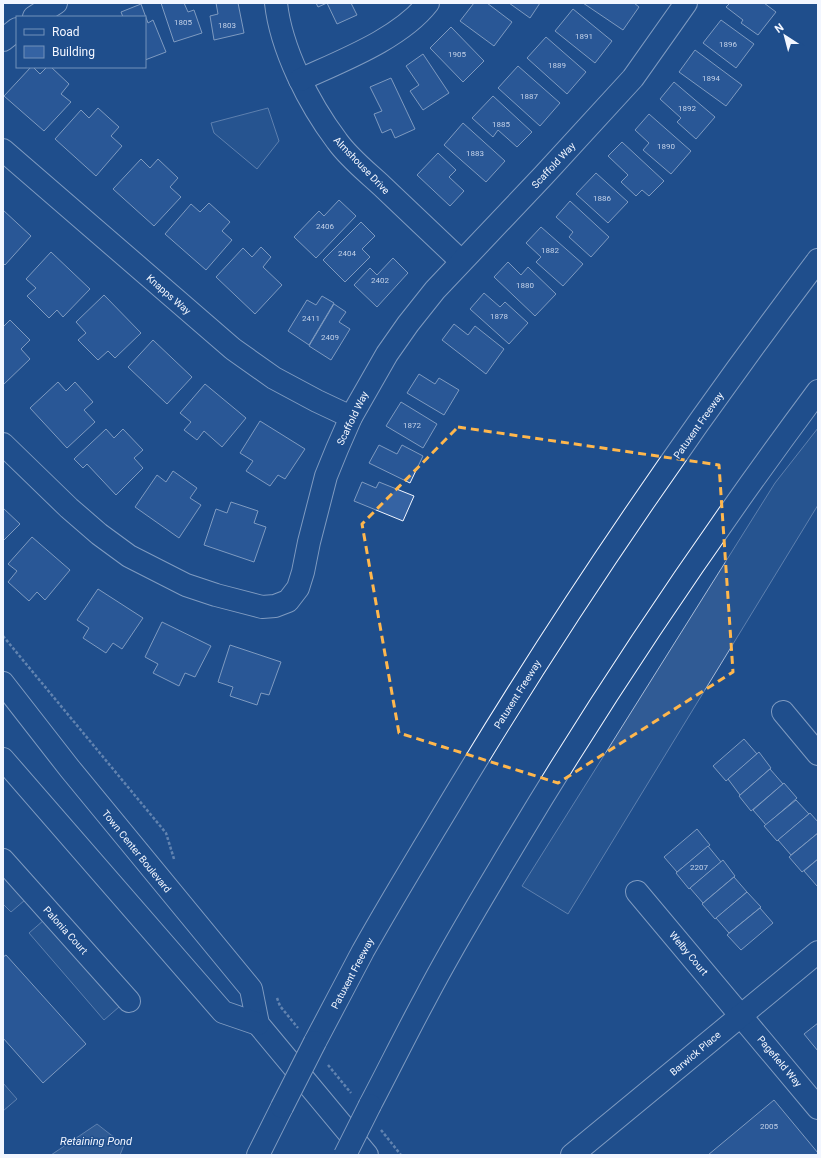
<svg xmlns="http://www.w3.org/2000/svg" width="821" height="1158" viewBox="0 0 821 1158" font-family="Roboto,sans-serif">
  <style>
    .built { fill: #305b95; stroke: #a8bbd7 }
    .water { fill: #446ba0; stroke: #a8bbd7 }
    .building { fill: #3563a3; stroke: #f2f6ff }
    .lines { fill: none; stroke-linecap: round; stroke-linejoin: round }
    .minor-casing { stroke: #f2f6ff; stroke-width: 24 }
    .highway-casing { stroke: #f2f6ff; stroke-width: 24 }
    .path { stroke: #b3c4dc; stroke-width: 2.5; stroke-dasharray: 3 2; stroke-linecap: butt }
    .minor { stroke: #1f4e8c; stroke-width: 22 }
    .highway { stroke: #1f4e8c; stroke-width: 22 }
    .highway-bridge-casing { stroke: #f2f6ff; stroke-width: 24; stroke-linecap: butt }
    .highway-bridge { stroke: #1f4e8c; stroke-width: 22 }
    .marked { fill: none; stroke: #ffb74d; stroke-width: 3; stroke-dasharray: 8 5; stroke-linejoin: round }
    .labels { text-anchor: middle; stroke-width: 3; stroke-linejoin: round; paint-order: stroke }
    .number-label { font-size: 8px; fill: #c3d1e8 }
    .street-label { font-size: 10px; fill: #f2f6ff; stroke: #1f4e8c }
    .water-label { font-size: 11px; font-style: italic; fill: #f2f6ff; stroke: #1f4e8c }
  </style>
  <rect width="100%" height="100%" fill="#1f4e8c"/>
  <g class="built">
    <polygon points="268,108 279,141 257,169 214,133 211,123"/>
    <polygon points="818,428 818,505 568,914 522,886 775,483"/>
    <polygon points="3,874 25,900 11,912 3,904"/>
    <polygon points="44,920 119,1007 104,1020 29,933"/>
    <polygon points="3,1083 17,1099 3,1111"/>
  </g>
  <polygon class="water" points="97,1124 124,1145 120,1155 51,1155"/>
  <g class="building">
    <polygon points="161,3 184,3 188,12 194,10 202,33 174,42"/>
    <polygon points="216,3 238,3 244,33 214,40 210,16 218,14"/>
    <polygon points="316,3 351,3 357,15 337,24 327,3 318,7"/>
    <polygon points="474,3 487,3 512,22 494,46 460,21"/>
    <polygon points="509,3 540,3 530,18"/>
    <polygon points="583,3 634,3 639,7 623,30"/>
    <polygon points="730,3 764,3 776,12 758,35 741,23 743,20 726,7"/>
    <polygon points="141,4 148,23 153,20 166,52 145,60 145,17 123,17 121,12"/>
    <polygon points="573,9 612,41 595,63 555,31"/>
    <polygon points="721,20 754,44 736,68 703,43"/>
    <polygon points="451,27 484,61 463,82 430,48"/>
    <polygon points="546,37 586,72 567,94 527,58"/>
    <polygon points="695,50 742,85 726,106 679,72"/>
    <polygon points="423,54 449,93 423,110 410,91 419,85 406,66"/>
    <polygon points="518,66 560,103 540,126 498,88"/>
    <polygon points="31,67 33,67 40,74 47,67 51,67 69,84 61,94 71,102 44,131 4,96"/>
    <polygon points="391,78 415,129 395,138 391,129 382,133 374,114 382,111 370,87"/>
    <polygon points="674,82 715,117 696,139 677,122 681,118 660,99"/>
    <polygon points="493,96 532,132 517,147 498,130 493,137 472,118"/>
    <polygon points="98,108 119,127 111,136 122,146 96,176 55,139 81,110 89,118"/>
    <polygon points="649,114 691,151 671,174 643,150 649,143 635,130"/>
    <polygon points="463,123 505,161 486,182 444,145"/>
    <polygon points="622,142 664,181 649,196 642,190 636,196 621,182 628,175 608,156"/>
    <polygon points="438,153 456,170 449,177 464,191 450,206 417,175"/>
    <polygon points="141,159 150,168 158,159 178,178 170,187 181,197 154,226 113,189"/>
    <polygon points="596,173 628,202 608,223 576,194"/>
    <polygon points="339,200 356,216 316,258 294,237 319,211 324,216"/>
    <polygon points="570,201 609,237 591,257 569,237 573,232 556,217"/>
    <polygon points="209,203 230,222 222,231 232,240 206,270 165,234 191,204 200,212"/>
    <polygon points="3,210 31,236 5,265 3,263"/>
    <polygon points="361,222 375,236 362,249 370,257 345,282 323,260"/>
    <polygon points="541,227 583,264 563,286 536,262 541,257 526,243"/>
    <polygon points="261,247 271,257 263,267 282,285 255,314 216,277 243,248 252,257"/>
    <polygon points="51,252 90,289 63,317 57,310 49,318 27,296 36,288 26,279"/>
    <polygon points="393,258 408,273 377,307 354,285 370,268 377,275"/>
    <polygon points="508,262 521,275 528,267 556,294 535,316 494,277"/>
    <polygon points="484,293 500,307 505,302 528,323 509,344 470,309"/>
    <polygon points="104,295 141,333 115,358 108,351 98,360 78,340 86,333 76,322"/>
    <polygon points="322,296 334,303 309,345 288,331 307,300 316,305"/>
    <polygon points="334,304 346,312 339,322 350,329 331,360 309,346"/>
    <polygon points="10,320 30,340 21,349 30,359 3,385 3,327"/>
    <polygon points="454,324 468,335 475,326 504,349 486,374 442,340"/>
    <polygon points="153,340 192,377 167,404 128,367"/>
    <polygon points="419,374 435,384 439,378 459,390 444,415 407,393"/>
    <polygon points="58,382 66,391 75,382 93,402 84,410 95,422 67,448 30,408"/>
    <polygon points="205,384 246,418 222,447 204,431 197,440 184,430 191,422 180,413"/>
    <polygon points="401,402 437,424 423,448 386,426"/>
    <polygon points="260,421 305,449 285,479 278,475 270,486 246,471 253,461 240,453"/>
    <polygon points="106,429 114,438 123,429 143,450 134,458 143,468 116,495 87,464 83,468 74,459"/>
    <polygon points="379,445 397,454 402,445 423,456 410,483 369,463"/>
    <polygon points="173,471 197,488 190,498 201,505 179,538 135,507 157,475 166,482"/>
    <polygon points="362,482 376,488 379,482 414,496 403,521 354,501"/>
    <polygon points="231,502 258,511 254,523 266,527 254,562 204,545 216,509 227,513"/>
    <polygon points="3,508 20,524 3,541"/>
    <polygon points="32,537 70,570 45,600 37,592 29,601 8,582 17,571 8,564"/>
    <polygon points="98,589 143,618 122,649 113,643 106,653 83,638 89,628 77,620"/>
    <polygon points="162,622 211,646 195,677 185,673 179,686 153,673 158,664 145,657"/>
    <polygon points="230,645 281,662 269,695 261,693 257,705 230,696 233,687 218,682"/>
    <polygon points="744,739 757,754 726,781 713,766"/>
    <polygon points="759,752 771,768 740,795 728,779"/>
    <polygon points="770,769 783,784 751,811 739,796"/>
    <polygon points="784,783 797,798 766,825 753,810"/>
    <polygon points="796,800 809,814 777,841 764,826"/>
    <polygon points="810,813 818,822 818,833 791,855 778,840"/>
    <polygon points="697,829 710,845 677,872 664,857"/>
    <polygon points="818,833 818,859 802,872 789,857"/>
    <polygon points="708,846 721,862 689,889 676,873"/>
    <polygon points="818,859 818,885 817,886 804,871"/>
    <polygon points="723,860 735,876 703,903 690,888"/>
    <polygon points="734,877 747,892 715,919 702,904"/>
    <polygon points="747,892 761,907 729,933 716,918"/>
    <polygon points="760,908 773,923 741,950 727,935"/>
    <polygon points="6,955 86,1044 43,1083 3,1038 3,957"/>
    <polygon points="818,1023 818,1051 804,1034"/>
    <polygon points="774,1100 818,1153 818,1155 708,1155"/>
  </g>
  <g class="lines">
    <defs>
      <g id="minor">
        <path d="M276,3C281,49 309,104 337,141C349,158 367,172 382,186C408,211 435,236 461,261"/>
        <polyline points="34,17 56,3"/>
        <polyline points="3,40 17,29"/>
        <path d="M300,80C341,61 400,39 428,3"/>
        <polyline points="3,150 233,349 274,378 317,401 351,417"/>
        <polyline points="3,444 69,508 99,534 129,556 186,585 216,595 262,607 275,606 288,601 298,588 303,572 309,542 317,511 326,476 337,449 351,417 387,354 408,324 435,290 544,175 633,78 686,3"/>
        <polyline points="3,683 70,769 251,989 258,1024 367,1155"/>
        <polyline points="783,712 818,754"/>
        <polyline points="3,759 223,1012 258,1024"/>
        <polyline points="3,860 129,1001"/>
        <polyline points="637,892 818,1108"/>
        <polyline points="572,1155 818,952"/>
      </g>
      <g id="highway">
        <path d="M315,1042C331,1012 347,981 363,951C391,901 421,852 451,802C563,615 686,434 818,260"/>
        <path d="M370,1105C389,1069 406,1034 425,999C453,945 485,893 516,841C609,686 710,536 818,391"/>
        <polyline points="258,1155 282,1107"/>
      </g>
    </defs>
    <use href="#minor" class="minor-casing"/>
    <use href="#highway" class="highway-casing"/>
    <g class="path">
      <polyline points="3,636 166,833 174,859"/>
      <polyline points="277,998 280,1006 298,1028"/>
      <polyline points="328,1065 351,1093"/>
      <polyline points="381,1130 401,1155"/>
    </g>
    <use href="#minor" class="minor"/>
    <use href="#highway" class="highway"/>
    <defs>
      <g id="highway-bridge">
        <polyline points="282,1107 315,1042"/>
        <polyline points="345,1155 370,1105"/>
      </g>
    </defs>
    <use href="#highway-bridge" class="highway-bridge-casing"/>
    <use href="#highway-bridge" class="highway-bridge"/>
  </g>
  <path d="M0 0H821V1158H0ZM458,427L719,465L733,672L558,783L399,733L362,524Z" fill="#1f4e8c" fill-opacity=".55" fill-rule="evenodd"/>
  <path class="marked" d="M458,427L719,465L733,672L558,783L399,733L362,524Z"/>
  <g class="labels">
    <g class="number-label">
      <text x="183" y="25">1805</text>
      <text x="227" y="28">1803</text>
      <text x="584" y="39">1891</text>
      <text x="728" y="47">1896</text>
      <text x="457" y="57">1905</text>
      <text x="557" y="68">1889</text>
      <text x="711" y="81">1894</text>
      <text x="529" y="99">1887</text>
      <text x="687" y="111">1892</text>
      <text x="501" y="127">1885</text>
      <text x="666" y="149">1890</text>
      <text x="475" y="156">1883</text>
      <text x="602" y="201">1886</text>
      <text x="325" y="229">2406</text>
      <text x="550" y="253">1882</text>
      <text x="347" y="256">2404</text>
      <text x="380" y="283">2402</text>
      <text x="525" y="288">1880</text>
      <text x="499" y="319">1878</text>
      <text x="311" y="321">2411</text>
      <text x="330" y="340">2409</text>
      <text x="412" y="428">1872</text>
      <text x="699" y="870">2207</text>
      <text x="769" y="1129">2005</text>
    </g>
    <g class="street-label">
      <text transform="translate(362 165) rotate(46)" y="4">Almshouse Drive</text>
      <text transform="translate(553 165) rotate(-47)" y="4">Scaffold Way</text>
      <text transform="translate(169 294) rotate(41)" y="4">Knapps Way</text>
      <text transform="translate(352 418) rotate(-64)" y="4">Scaffold Way</text>
      <text transform="translate(698 425) rotate(-55)" y="4">Patuxent Freeway</text>
      <text transform="translate(517 694) rotate(-58)" y="4">Patuxent Freeway</text>
      <text transform="translate(137 851) rotate(51)" y="4">Town Center Boulevard</text>
      <text transform="translate(66 930) rotate(48)" y="4">Palonia Court</text>
      <text transform="translate(689 953) rotate(50)" y="4">Welby Court</text>
      <text transform="translate(352 973) rotate(-62)" y="4">Patuxent Freeway</text>
      <text transform="translate(695 1053) rotate(-40)" y="4">Barwick Place</text>
      <text transform="translate(780 1061) rotate(50)" y="4">Pagefield Way</text>
    </g>
    <g class="water-label">
      <text x="96" y="1145">Retaining Pond</text>
    </g>
  </g>
  <rect width="821" height="1158" fill="none" stroke="#f2f6ff" stroke-width="8"/>
  <rect x="16" y="16" width="130" height="52" fill="#1f4e8c" stroke="#7391ba"/>
  <rect x="24" y="29" width="20" height="6" fill="#1f4e8c" stroke="#7391ba"/>
  <text x="52" y="36" font-size="12" fill="#f2f6ff">Road</text>
  <rect x="24" y="46" width="20" height="12" fill="#3563a3" stroke="#7391ba"/>
  <text x="52" y="56" font-size="12" fill="#f2f6ff">Building</text>
  <g transform="translate(785 36) rotate(324)" stroke="#1f4e8c" stroke-width="3" paint-order="stroke">
  <path d="M0-3L7 15L0 10L-7 15Z" fill="#f2f6ff"/>
  <text y="-6" font-size="11" font-weight="bold" text-anchor="middle" fill="#f2f6ff">N</text>
  </g>
</svg>
